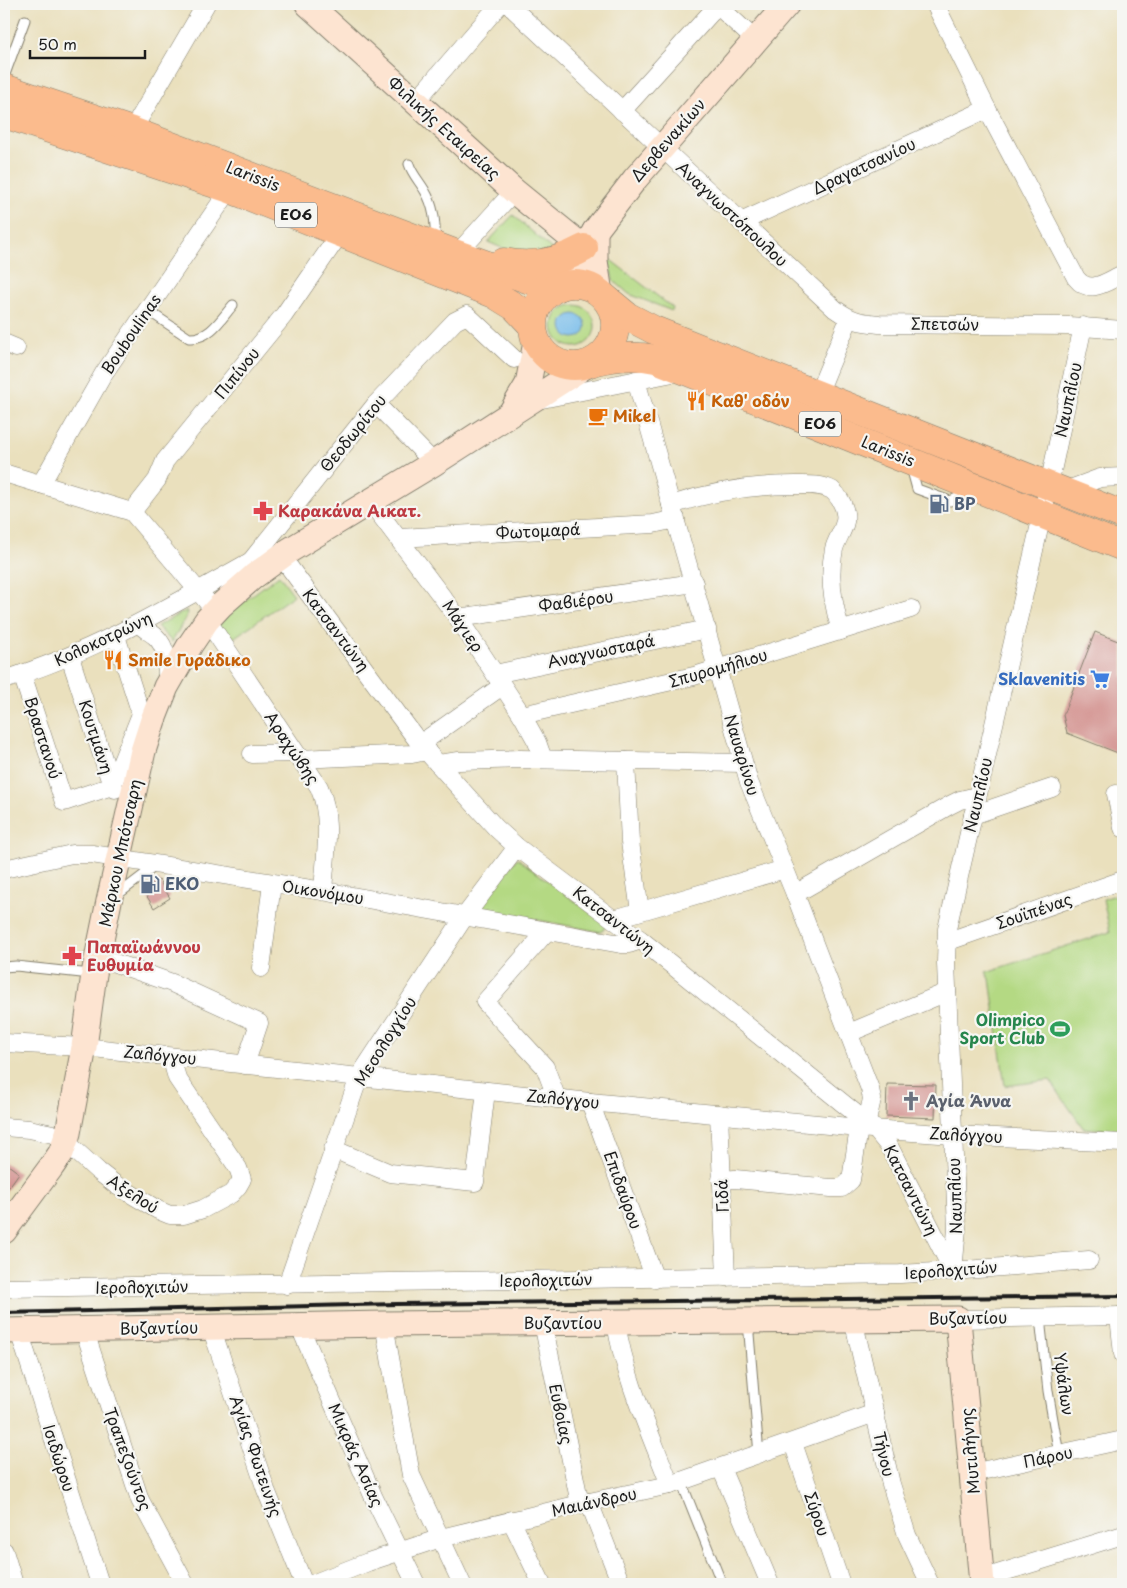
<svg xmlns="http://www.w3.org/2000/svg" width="1127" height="1588" viewBox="0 0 1127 1588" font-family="'Playpen Sans',sans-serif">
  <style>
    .green { fill: #b4d983; stroke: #687a50 }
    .water { fill: #72baea; stroke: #476b83 }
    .building { fill: #d49492 }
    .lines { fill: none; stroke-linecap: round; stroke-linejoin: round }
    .lane-casing { stroke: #837e6c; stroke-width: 11 }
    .street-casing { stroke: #837e6c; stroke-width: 19 }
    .secondary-casing { stroke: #837e6c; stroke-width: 27 }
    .primary-casing { stroke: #837e6c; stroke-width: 29 }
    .lane { stroke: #fff; stroke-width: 9 }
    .street { stroke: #fff; stroke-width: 18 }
    .secondary { stroke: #fde4d1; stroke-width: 25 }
    .primary { stroke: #fbbb8d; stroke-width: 28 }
    .rail { stroke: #1c1c1c; stroke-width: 4 }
    .labels { text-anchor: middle; stroke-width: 4.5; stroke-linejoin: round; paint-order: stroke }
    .shield { fill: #f6f6f2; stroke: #5d5d5c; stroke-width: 1 }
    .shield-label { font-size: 15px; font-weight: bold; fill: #1c1c1c }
    .street-label { font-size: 16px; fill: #1c1c1c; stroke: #f6f6f2 }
    .food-label { font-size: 16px; font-weight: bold; fill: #c56008; stroke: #f6f6f2; text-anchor: start }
    .service-label { font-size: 16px; font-weight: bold; fill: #4e5e75; stroke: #f6f6f2; text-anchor: start }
    .health-label { font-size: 16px; font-weight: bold; fill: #be3a42; stroke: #f6f6f2; text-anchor: start }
    .shop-label { font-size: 16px; font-weight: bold; fill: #366cbe; stroke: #f6f6f2; text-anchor: end }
    .leisure-label { font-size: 16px; font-weight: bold; fill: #27864d; stroke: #f6f6f2; text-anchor: end }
    .worship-label { font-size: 16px; font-weight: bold; fill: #5b616d; stroke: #f6f6f2; text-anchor: start }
  </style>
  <rect width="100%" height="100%" fill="#f6f6f2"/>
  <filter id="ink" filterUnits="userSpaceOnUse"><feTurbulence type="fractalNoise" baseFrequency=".02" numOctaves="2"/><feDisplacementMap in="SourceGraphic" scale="10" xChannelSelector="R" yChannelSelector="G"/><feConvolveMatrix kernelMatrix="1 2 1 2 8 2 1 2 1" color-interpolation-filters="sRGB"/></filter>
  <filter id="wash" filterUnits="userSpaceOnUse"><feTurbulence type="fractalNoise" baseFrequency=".0096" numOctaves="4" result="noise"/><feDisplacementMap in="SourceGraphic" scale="20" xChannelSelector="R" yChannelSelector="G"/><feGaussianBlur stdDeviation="1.12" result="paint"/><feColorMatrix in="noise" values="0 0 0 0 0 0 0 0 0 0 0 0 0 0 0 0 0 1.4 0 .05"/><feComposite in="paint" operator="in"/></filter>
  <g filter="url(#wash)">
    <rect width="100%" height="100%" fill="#eae0bd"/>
    <g class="green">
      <polygon points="513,215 554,251 518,255 488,242"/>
      <polygon points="608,258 673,308 672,311 629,294 613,280"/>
      <circle cx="574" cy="326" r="21"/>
      <polygon points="279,575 294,595 228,642 217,625 227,614"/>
      <polygon points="187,610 188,613 172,642 157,626"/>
      <polygon points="517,858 607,925 601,932 479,909"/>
      <polygon points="1123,887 1123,1131 1083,1128 1050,1080 1005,1086 990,979 986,972 1110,932 1103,899 1119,894 1117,889"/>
    </g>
    <circle class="water" cx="574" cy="326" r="12"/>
    <g id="blocks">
      <g class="building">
        <polygon points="1095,632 1123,643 1123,755 1067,733 1063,715"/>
        <polygon points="159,880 170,898 154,908 143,890"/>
        <polygon points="887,1084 936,1085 935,1118 886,1116"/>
        <polygon points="4,1162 19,1173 4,1194"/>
      </g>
    </g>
  </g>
  <g filter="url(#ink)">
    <use href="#blocks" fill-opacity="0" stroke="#837e6c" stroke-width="1"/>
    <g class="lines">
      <defs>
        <g id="lane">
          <polyline points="4,77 25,20"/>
          <path d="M409,164C412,174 420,182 425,191C434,206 436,225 435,242"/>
          <path d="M147,310L189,338C210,339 221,319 233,305"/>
          <polyline points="911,467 917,489 950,501 972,492"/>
          <polyline points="116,896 158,864"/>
          <polyline points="4,967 16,966 91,974"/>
          <polyline points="1040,1318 1048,1391 1059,1454"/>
          <polyline points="748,1322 759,1455"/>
          <polyline points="681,1481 722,1584"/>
        </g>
        <g id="street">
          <path d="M508,4L835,309C852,321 859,322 879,324L1069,326L1123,330"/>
          <polyline points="716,4 755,40"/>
          <path d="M935,4L987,109L1076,278C1090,296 1107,281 1123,274"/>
          <polyline points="415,102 500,4"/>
          <polyline points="622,111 718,5"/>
          <polyline points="132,131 206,4"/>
          <polyline points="741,222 987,109"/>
          <polyline points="457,254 514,191"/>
          <polyline points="4,343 16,348"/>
          <polyline points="636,380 749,782 795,894 870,1089 872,1099 867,1121"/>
          <polyline points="818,394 849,319"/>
          <polyline points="542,399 683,371"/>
          <polyline points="376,404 434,463"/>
          <polyline points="4,473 132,512 215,611"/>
          <polyline points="41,484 104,373 230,189"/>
          <polyline points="1065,491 1100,478 1123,477"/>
          <polyline points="370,501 458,618 522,715 537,742 543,759"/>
          <path d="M671,505C711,492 752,485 795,485C807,485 821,484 832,490C838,495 844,505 845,513C848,525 837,537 834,549C828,576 833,605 841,631"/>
          <polyline points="132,512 157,480 165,461 284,315 341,232"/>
          <polyline points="399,538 653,524 676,519"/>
          <polyline points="281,556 420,744 496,828 517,847 641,940 876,1130 889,1146 953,1271"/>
          <polyline points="251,561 376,404 455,321 467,315 514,359"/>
          <polyline points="458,618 694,583"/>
          <path d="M207,620L319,787C333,818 325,858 323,891"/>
          <path d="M139,624C144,629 150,632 155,636C169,649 167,667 167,685"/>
          <polyline points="70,657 112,786 115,789"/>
          <polyline points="22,674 64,802 112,786 141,714 116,636"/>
          <polyline points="495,674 707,629"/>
          <path d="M4,680C94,652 169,607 251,561L262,557"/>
          <polyline points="522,715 694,676 911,609"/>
          <polyline points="420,744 502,686"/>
          <polyline points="252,754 295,753"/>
          <polyline points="299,759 412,754 427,751"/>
          <polyline points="626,761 630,842 640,911"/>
          <polyline points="438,764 459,761 520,759 743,763"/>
          <polyline points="1116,794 1123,828"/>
          <polyline points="973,815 1052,788"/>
          <polyline points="4,869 72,854 92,854 323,891 621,944 629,944 641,940"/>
          <polyline points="795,894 950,805 960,800 977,796"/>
          <polyline points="614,919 785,869"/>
          <polyline points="547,931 485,1002 545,1067 557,1099"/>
          <polyline points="946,942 1123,880"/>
          <polyline points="98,957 172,983 259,1023 245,1065"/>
          <polyline points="261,968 272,884"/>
          <polyline points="849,1033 947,992"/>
          <polyline points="4,1043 84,1047 590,1102 859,1128 953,1135 1123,1143"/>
          <polyline points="590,1102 655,1279"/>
          <polyline points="719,1114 726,1277"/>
          <polyline points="4,1127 29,1129 53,1134 65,1141 98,1171 116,1185 158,1210 170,1215 184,1215 203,1209 231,1194 238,1186 242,1179 238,1168 177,1078 171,1057"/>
          <polyline points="333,1149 390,1173 475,1182 486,1091"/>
          <polyline points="721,1180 735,1179 831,1188 842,1188 851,1180 859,1128"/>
          <polyline points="953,1271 957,1229 946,963 947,929 1049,485 1083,326"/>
          <polyline points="287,1285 359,1077 465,916 517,847"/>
          <polyline points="4,1288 900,1274 953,1271 1089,1260"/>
          <polyline points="1119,1316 1123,1354"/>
          <polyline points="853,1319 891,1484 907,1535 930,1584"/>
          <polyline points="958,1319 1123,1316"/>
          <polyline points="543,1323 580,1504"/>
          <path d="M616,1323C625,1379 650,1432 670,1485"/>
          <polyline points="384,1324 411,1475 462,1584"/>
          <polyline points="299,1325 374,1498 416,1584"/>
          <polyline points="211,1327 266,1490 304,1584"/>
          <polyline points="84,1329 140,1500 185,1584"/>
          <polyline points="19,1331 100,1584"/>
          <polyline points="793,1443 841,1584"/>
          <polyline points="721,1468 770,1584"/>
          <polyline points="972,1473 1123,1440"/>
          <polyline points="589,1502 621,1584"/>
          <polyline points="511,1520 542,1584"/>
          <polyline points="4,1551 14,1584"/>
          <polyline points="981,1579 1123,1535"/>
          <polyline points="312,1584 368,1562 441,1538 580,1504 670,1485 875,1413"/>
        </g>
        <g id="secondary">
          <polyline points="308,4 514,191 584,248"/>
          <polyline points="595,231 595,261 600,293"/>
          <polyline points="563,285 595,231 635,179 787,4"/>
          <polyline points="512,411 528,384 536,342"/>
          <polyline points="4,1231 52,1166 61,1153 68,1133 84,1047 94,974 109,901 143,751 153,720 166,687 190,645 207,620 220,606 254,576 290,550 434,463 588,364"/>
          <polyline points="4,1331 384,1324 958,1319 982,1584"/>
        </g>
        <g id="primary">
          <polyline points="4,88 132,131 457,254 544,285 559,287"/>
          <polyline points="4,114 230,189 494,294 515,307 532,325"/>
          <path d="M504,262C533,268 559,262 584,248"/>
          <circle cx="574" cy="325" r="41"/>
          <polyline points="604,297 627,316 654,330 1123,515"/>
          <path d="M593,362C615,356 634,354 656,359L1123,547"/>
        </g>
      </defs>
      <use href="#lane" class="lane-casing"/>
      <use href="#street" class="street-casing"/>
      <use href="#secondary" class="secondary-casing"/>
      <use href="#primary" class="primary-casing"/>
      <use href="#lane" class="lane"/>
      <use href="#street" class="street"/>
      <use href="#secondary" class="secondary"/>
      <use href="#primary" class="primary"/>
      <polyline class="rail" points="4,1313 397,1304 1123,1296"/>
    </g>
  </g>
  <defs>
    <symbol id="restaurant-bare" viewBox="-9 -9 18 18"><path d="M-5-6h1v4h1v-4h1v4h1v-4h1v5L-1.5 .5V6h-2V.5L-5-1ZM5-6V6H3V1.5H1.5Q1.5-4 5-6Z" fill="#e8710a" stroke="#f6f6f2" stroke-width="2.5" paint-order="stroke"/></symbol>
    <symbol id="cafe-bare" viewBox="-9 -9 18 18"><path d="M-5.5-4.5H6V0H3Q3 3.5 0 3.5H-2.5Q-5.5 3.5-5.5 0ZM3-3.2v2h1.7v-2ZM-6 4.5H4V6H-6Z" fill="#e8710a" stroke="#f6f6f2" stroke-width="2.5" paint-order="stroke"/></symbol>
    <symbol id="fuel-bare" viewBox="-9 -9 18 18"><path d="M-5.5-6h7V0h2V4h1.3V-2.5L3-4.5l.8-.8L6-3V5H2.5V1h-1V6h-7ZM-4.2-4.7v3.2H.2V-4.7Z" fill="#5c6f8a" stroke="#f6f6f2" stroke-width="2.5" paint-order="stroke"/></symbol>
    <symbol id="pharmacy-bare" viewBox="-9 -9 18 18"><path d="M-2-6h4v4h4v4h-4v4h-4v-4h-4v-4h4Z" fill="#e0444e" stroke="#f6f6f2" stroke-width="2.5" paint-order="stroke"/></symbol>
    <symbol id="supermarket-bare" viewBox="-9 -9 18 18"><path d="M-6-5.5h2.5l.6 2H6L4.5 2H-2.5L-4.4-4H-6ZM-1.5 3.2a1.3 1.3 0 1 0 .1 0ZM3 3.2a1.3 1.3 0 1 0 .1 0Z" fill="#3f7fe0" stroke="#f6f6f2" stroke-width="2.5" paint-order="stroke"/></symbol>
    <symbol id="stadium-bare" viewBox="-9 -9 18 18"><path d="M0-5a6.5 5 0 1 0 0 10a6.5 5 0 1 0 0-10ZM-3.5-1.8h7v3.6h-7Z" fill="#2e9e5b" stroke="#f6f6f2" stroke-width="2.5" paint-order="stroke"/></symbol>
    <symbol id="church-bare" viewBox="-9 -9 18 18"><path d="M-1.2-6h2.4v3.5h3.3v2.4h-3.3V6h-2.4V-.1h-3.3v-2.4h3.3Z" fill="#6b7280" stroke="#f6f6f2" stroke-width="2.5" paint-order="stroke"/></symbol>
  </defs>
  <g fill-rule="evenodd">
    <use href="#restaurant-bare" x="682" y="387" width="28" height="28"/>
    <use href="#cafe-bare" x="584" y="402" width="28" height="28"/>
    <use href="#fuel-bare" x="925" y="490" width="28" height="28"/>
    <use href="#pharmacy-bare" x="249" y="497" width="28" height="28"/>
    <use href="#restaurant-bare" x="99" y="646" width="28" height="28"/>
    <use href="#supermarket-bare" x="1086" y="665" width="28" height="28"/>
    <use href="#fuel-bare" x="136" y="870" width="28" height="28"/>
    <use href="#pharmacy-bare" x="58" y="942" width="28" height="28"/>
    <use href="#stadium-bare" x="1046" y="1015" width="28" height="28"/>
    <use href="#church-bare" x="897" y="1087" width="28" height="28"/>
  </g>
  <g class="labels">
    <g class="shield">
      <rect x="275" y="202.5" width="42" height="25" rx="4"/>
      <rect x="799" y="411.5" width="42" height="25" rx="4"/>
    </g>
    <g class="shield-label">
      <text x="296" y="220">ΕΟ6</text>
      <text x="820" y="429">ΕΟ6</text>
    </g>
    <g class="street-label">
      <text transform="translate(444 128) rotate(42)" y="6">Φιλικής Εταιρείας</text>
      <text transform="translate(668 140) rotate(-49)" y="6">Δερβενακίων</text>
      <text transform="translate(864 166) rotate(-25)" y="6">Δραγατσανίου</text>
      <text transform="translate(253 176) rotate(21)" y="6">Larissis</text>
      <text transform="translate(732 214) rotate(43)" y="6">Αναγνωστόπουλου</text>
      <text transform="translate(945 324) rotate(1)" y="6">Σπετσών</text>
      <text transform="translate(131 334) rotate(-56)" y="6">Bouboulinas</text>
      <text transform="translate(237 373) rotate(-51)" y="6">Πιπίνου</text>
      <text transform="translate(1068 400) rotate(-78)" y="6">Ναυπλίου</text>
      <text transform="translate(353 433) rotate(-51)" y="6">Θεοδωρίτου</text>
      <text transform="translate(888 451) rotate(22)" y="6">Larissis</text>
      <text transform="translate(538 531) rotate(-3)" y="6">Φωτομαρά</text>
      <text transform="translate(576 601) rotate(-8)" y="6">Φαβιέρου</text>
      <text transform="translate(463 626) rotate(56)" y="6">Μάγιερ</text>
      <text transform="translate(336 630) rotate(53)" y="6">Κατσαντώνη</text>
      <text transform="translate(103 639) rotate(-25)" y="6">Κολοκοτρώνη</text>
      <text transform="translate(601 651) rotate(-12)" y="6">Αναγνωσταρά</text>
      <text transform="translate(718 668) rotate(-16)" y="6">Σπυρομήλιου</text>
      <text transform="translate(96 737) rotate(72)" y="6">Κουτμάνη</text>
      <text transform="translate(43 738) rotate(72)" y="6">Βραστανού</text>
      <text transform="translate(292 748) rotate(56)" y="6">Αραχώβης</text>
      <text transform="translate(742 755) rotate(73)" y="6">Ναυαρίνου</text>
      <text transform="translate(978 795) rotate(-77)" y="6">Ναυπλίου</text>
      <text transform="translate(120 853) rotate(-78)" y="6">Μάρκου Μπότσαρη</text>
      <text transform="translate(323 892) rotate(9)" y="6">Οικονόμου</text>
      <text transform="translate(1034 911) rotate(-19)" y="6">Σουϊπένας</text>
      <text transform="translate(614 920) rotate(38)" y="6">Κατσαντώνη</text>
      <text transform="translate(385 1041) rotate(-58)" y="6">Μεσολογγίου</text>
      <text transform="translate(160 1055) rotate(6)" y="6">Ζαλόγγου</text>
      <text transform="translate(563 1099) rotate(6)" y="6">Ζαλόγγου</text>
      <text transform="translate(966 1135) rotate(3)" y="6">Ζαλόγγου</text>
      <text transform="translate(623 1190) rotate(70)" y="6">Επιδαύρου</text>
      <text transform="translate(911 1190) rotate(63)" y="6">Κατσαντώνη</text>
      <text transform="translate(133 1194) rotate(32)" y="6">Αξελού</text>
      <text transform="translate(722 1196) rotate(-93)" y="6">Γιδά</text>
      <text transform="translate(955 1196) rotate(-92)" y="6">Ναυπλίου</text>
      <text transform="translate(951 1270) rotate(-4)" y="6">Ιερολοχιτών</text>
      <text transform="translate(546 1280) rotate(-1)" y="6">Ιερολοχιτών</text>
      <text transform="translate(142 1287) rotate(-1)" y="6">Ιερολοχιτών</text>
      <text transform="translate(968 1318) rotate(-1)" y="6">Βυζαντίου</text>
      <text x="563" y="1329">Βυζαντίου</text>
      <text transform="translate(159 1328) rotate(-1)" y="6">Βυζαντίου</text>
      <text transform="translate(1064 1384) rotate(82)" y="6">Υψάλων</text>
      <text transform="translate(561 1414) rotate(78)" y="6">Ευβοίας</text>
      <text transform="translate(970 1451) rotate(-95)" y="6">Μυτιλήνης</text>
      <text transform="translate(884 1454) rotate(77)" y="6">Τήνου</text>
      <text transform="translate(356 1455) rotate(66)" y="6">Μικράς Ασίας</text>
      <text transform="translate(256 1456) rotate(71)" y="6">Αγίας Φωτεινής</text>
      <text transform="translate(1048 1457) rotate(-12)" y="6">Πάρου</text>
      <text transform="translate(59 1458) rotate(72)" y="6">Ισιδώρου</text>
      <text transform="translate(128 1459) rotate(70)" y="6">Τραπεζούντος</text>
      <text transform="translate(594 1502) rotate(-12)" y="6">Μαιάνδρου</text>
      <text transform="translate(817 1514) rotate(71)" y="6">Σύρου</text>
    </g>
    <g class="food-label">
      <text x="711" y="407">Καθ' οδόν</text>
      <text x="613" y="422">Mikel</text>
      <text x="128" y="666">Smile Γυράδικο</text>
    </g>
    <g class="service-label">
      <text x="954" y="510">BP</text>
      <text x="165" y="890">EKO</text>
    </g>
    <g class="health-label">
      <text x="278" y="517">Καρακάνα Αικατ.</text>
      <text x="87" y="953">Παπαϊωάννου<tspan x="87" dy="18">Ευθυμία</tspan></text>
    </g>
    <g class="shop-label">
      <text x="1085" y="685">Sklavenitis</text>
    </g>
    <g class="leisure-label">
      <text x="1045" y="1026">Olimpico<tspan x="1045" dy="18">Sport Club</tspan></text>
    </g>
    <g class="worship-label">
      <text x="926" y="1107">Αγία Άννα</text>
    </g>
  </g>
  <rect width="1127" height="1588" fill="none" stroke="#f6f6f2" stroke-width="20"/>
  <path d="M30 50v8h115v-8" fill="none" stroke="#1c1c1c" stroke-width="2.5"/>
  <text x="38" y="50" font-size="15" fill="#1c1c1c" stroke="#f6f6f2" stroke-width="4" paint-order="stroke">50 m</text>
</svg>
